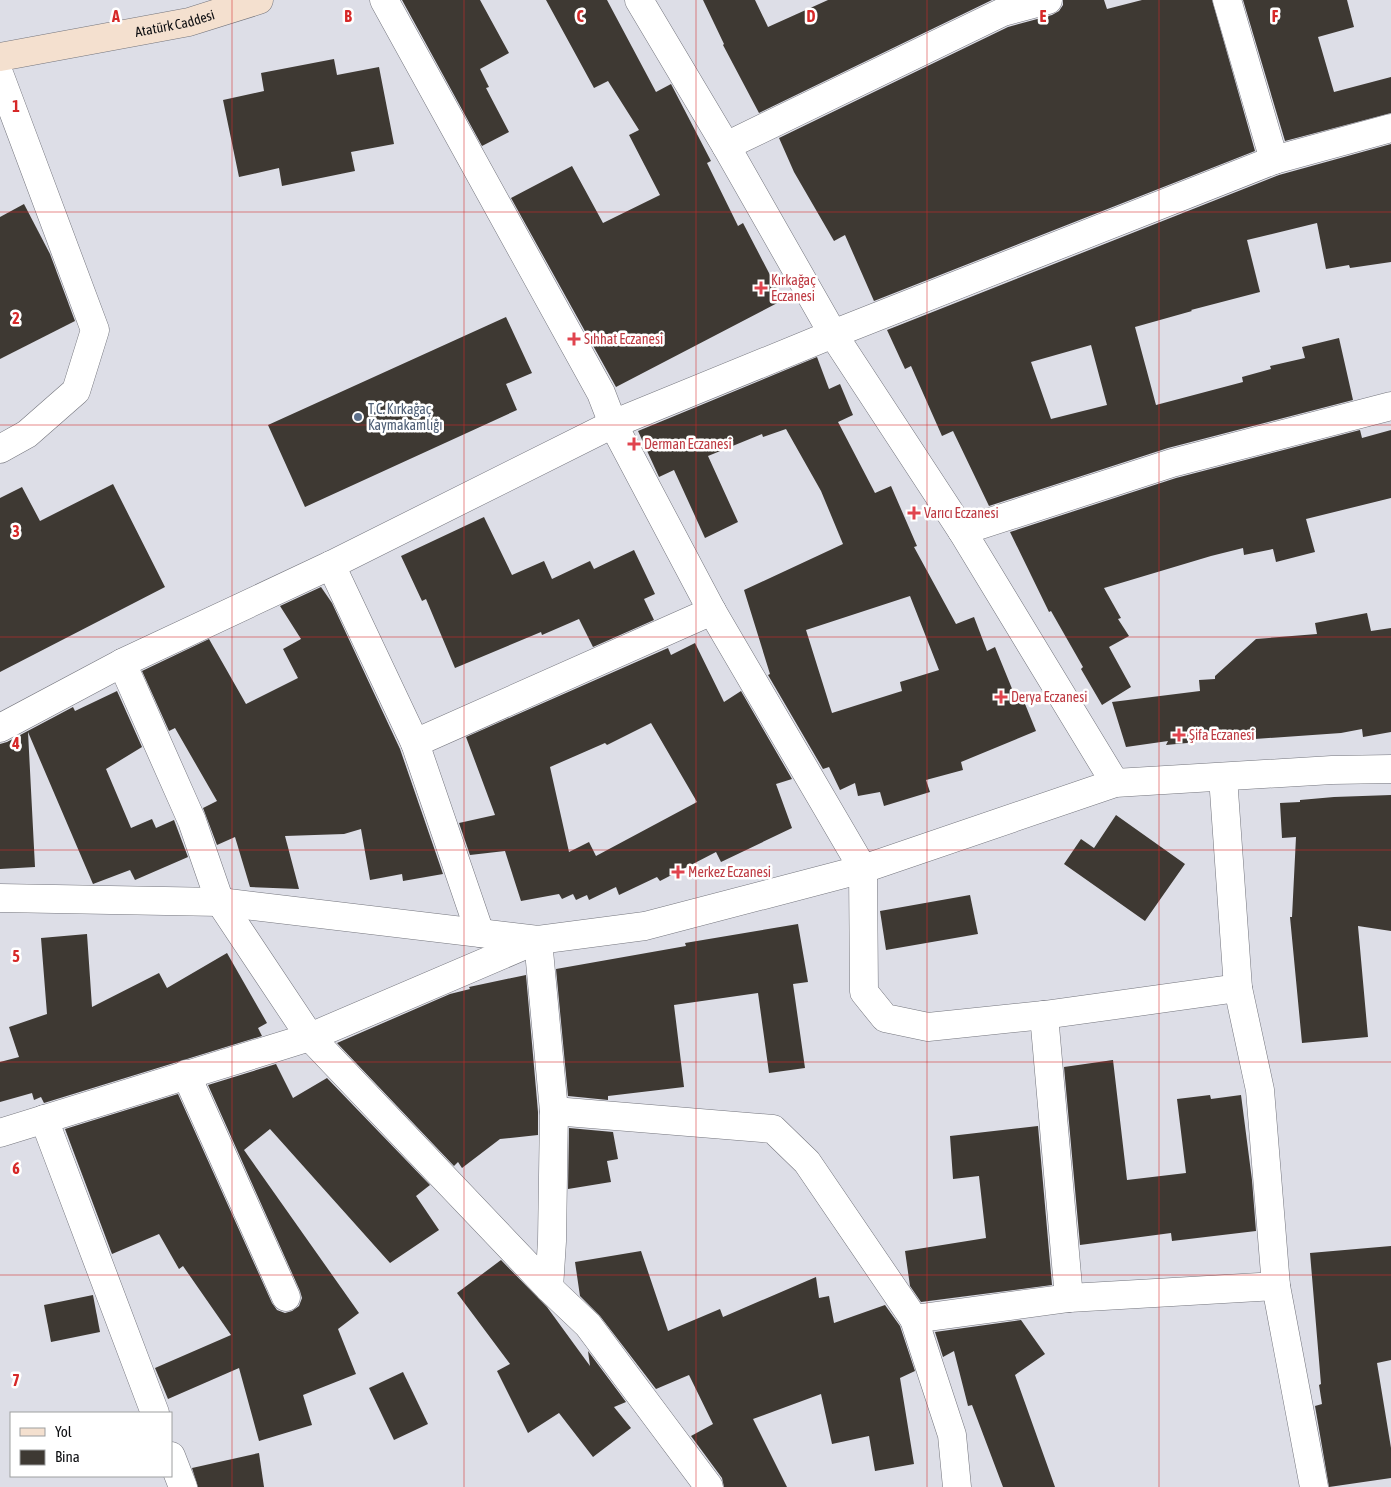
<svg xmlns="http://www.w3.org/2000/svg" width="1391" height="1487" viewBox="0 0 1391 1487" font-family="'Asap Condensed',sans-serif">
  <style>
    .building { fill: #3e3933; fill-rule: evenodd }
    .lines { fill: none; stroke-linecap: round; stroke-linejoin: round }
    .minor-casing { stroke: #74757d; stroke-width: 29 }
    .tertiary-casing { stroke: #74757d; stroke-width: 29 }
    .secondary-casing { stroke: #74757d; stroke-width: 29 }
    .minor { stroke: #fff; stroke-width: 28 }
    .tertiary { stroke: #fff; stroke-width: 28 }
    .secondary { stroke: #f4e0cf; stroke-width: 28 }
    .grid { fill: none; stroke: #d62828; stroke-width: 1; stroke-opacity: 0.55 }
    .health-dot { fill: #e0444e; stroke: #fff; stroke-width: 2 }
    .service-dot { fill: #5c6f8a; stroke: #fff; stroke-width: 2 }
    .labels { text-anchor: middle; stroke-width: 5; stroke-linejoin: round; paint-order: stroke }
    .street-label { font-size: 14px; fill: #0d0e11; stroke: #fff }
    .health-label { font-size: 14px; fill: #be3a42; stroke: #fff; text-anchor: start }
    .service-label { font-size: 14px; fill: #4e5e75; stroke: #fff; text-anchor: start }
    .grid-label { font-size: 16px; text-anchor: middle; font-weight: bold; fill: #d62828; stroke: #fff; stroke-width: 5; stroke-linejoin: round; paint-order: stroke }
  </style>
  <rect width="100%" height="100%" fill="#dddee7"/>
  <g class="building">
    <polygon points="402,0 480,0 509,53 480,69 489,87 486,88 509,132 482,146"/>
    <polygon points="546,0 607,0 656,92 671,84 711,161 707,163 738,226 743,223 783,300 616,387 511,198 572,166 603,223 660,195 629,135 639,130 608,81 594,88"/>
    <polygon points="703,0 755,0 768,27 828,0 992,0 759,113 723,45 724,44"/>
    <polygon points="1063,0 1104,0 1107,9 1142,0 1212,0 1255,151 874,301 845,235 834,241 794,172 779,138 1008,27 1052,15 1059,11 1063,5"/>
    <polygon points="1243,0 1347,0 1354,27 1318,37 1334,92 1391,77 1391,113 1285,141"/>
    <polygon points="334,59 337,75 379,67 394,144 351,152 355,171 282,186 279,168 239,177 223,100 264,91 261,73"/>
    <path d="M1391,144V262L1350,268L1349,265L1326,269L1317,223L1247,240L1260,292L1191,310L1192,311L1135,327L1156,405L1243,382L1242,377L1271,369L1270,366L1305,358L1302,347L1339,338L1353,400L1168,448L989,506L953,431L942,436L911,366L905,369L887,330L1279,175ZM1091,345L1107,405L1051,419L1031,362Z"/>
    <polygon points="24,204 50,254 75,321 0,359 0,217"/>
    <polygon points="506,317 532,373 506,384 517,410 305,507 268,425"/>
    <path d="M817,357L829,389L840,384L853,415L838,422L875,493L891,486L917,546L914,547L956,624L974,617L987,651L995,647L1015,696L1021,694L1036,731L961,762L963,770L926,780L930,792L884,806L880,792L858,796L855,783L840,790L829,767L823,769L768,675L770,674L744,590L843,544L821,491L786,429L763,437L762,434L708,456L738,522L705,538L674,470L659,477L638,431ZM910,596L939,670L900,682L902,691L832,713L806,630Z"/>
    <polygon points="1360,430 1362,438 1391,430 1391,498 1306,519 1315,552 1276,562 1273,549 1244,555 1243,548 1211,556 1104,588 1121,618 1118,619 1129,636 1109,647 1131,687 1102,705 1081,669 1083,667 1051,611 1049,612 1010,532 1176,478"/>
    <polygon points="113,484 165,587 0,672 0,498 22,487 40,521"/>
    <polygon points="484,517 512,575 544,561 552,579 590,561 594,569 634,550 655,594 644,599 654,620 593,647 579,619 542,635 541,632 455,668 426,599 422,601 401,556"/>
    <polygon points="321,587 332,603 400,749 443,874 403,881 402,874 370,880 361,829 344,834 285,836 299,889 250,887 235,837 217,845 203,808 217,801 175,728 169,731 142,671 209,639 246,704 298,678 283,649 301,639 280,606"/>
    <polygon points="1367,613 1371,631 1391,628 1391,732 1363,737 1362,729 1341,733 1241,740 1240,738 1166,745 1168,741 1126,747 1112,702 1200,691 1199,680 1215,679 1215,676 1256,639 1317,634 1315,623"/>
    <path d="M695,643L724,702L741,691L792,779L776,784L792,828L721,862L716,852L660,881L657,877L619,895L616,887L589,900L587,895L576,900L573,894L562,899L559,894L521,901L505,851L470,855L459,823L495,815L466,737L668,648L671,655ZM651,723L697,802L596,856L589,842L569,852L550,767L605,743L607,745Z"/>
    <polygon points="117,691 142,747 106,769 131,828 152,819 156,828 174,820 188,857 135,880 130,870 93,884 28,732 35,867 0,869 0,744 7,742 73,707 75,711"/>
    <polygon points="1391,795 1391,931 1358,926 1368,1037 1302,1043 1290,917 1292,917 1296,837 1282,838 1280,803 1300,802 1300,800 1334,797"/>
    <polygon points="1116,815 1185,864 1145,921 1064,864 1081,839 1094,848"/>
    <polygon points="970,895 978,934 886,950 880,911"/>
    <polygon points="798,924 808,982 793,984 805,1068 769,1073 758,993 674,1005 684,1087 608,1096 608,1100 568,1096 556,969 686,946 685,943"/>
    <polygon points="87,934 92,1007 159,973 167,988 227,953 267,1023 258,1028 262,1036 44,1103 41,1097 34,1100 32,1093 0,1102 0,1062 19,1057 9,1027 47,1014 41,938"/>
    <polygon points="526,975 538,1112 538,1135 500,1139 462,1168 458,1162 454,1166 337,1043 450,994 470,989 469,987"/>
    <polygon points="1113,1060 1127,1180 1186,1173 1177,1099 1210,1095 1211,1099 1241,1095 1252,1180 1256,1231 1172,1241 1171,1233 1080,1245 1064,1067"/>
    <polygon points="276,1064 293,1098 327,1078 430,1185 416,1196 439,1230 390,1263 270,1129 244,1150 359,1313 338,1329 356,1374 303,1395 312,1425 259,1441 239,1368 168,1399 155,1368 231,1335 183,1266 179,1269 159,1234 112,1254 65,1129 178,1094 272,1303 277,1310 285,1313 292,1311 299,1306 302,1298 300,1291 208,1085"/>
    <polygon points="1038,1126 1052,1285 921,1302 910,1286 905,1251 986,1238 979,1176 953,1179 950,1136"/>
    <polygon points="569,1128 613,1132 618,1159 607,1161 611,1182 568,1189"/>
    <polygon points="1391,1246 1391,1360 1377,1363 1391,1448 1391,1478 1329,1487 1315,1406 1322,1404 1319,1385 1321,1384 1310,1253"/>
    <polygon points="641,1251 668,1331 720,1309 723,1317 816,1277 819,1298 829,1296 834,1323 885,1305 900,1326 915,1371 900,1378 914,1464 875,1471 869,1436 832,1444 821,1394 753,1419 787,1487 724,1487 722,1478 691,1436 713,1424 689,1375 656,1389 600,1316 580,1296 575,1262"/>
    <polygon points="501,1260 547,1307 590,1366 588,1351 626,1402 614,1407 631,1428 593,1457 559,1413 528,1433 497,1371 510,1364 457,1293"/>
    <polygon points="93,1295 100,1332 51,1342 44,1305"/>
    <polygon points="1021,1320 1045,1354 1015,1375 1055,1487 1003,1487 972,1405 968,1406 954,1351 943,1357 935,1332"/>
    <polygon points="403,1372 428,1424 394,1440 369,1388"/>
    <polygon points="259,1453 264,1487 198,1487 192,1468"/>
  </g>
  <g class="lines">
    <defs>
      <g id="minor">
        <polyline points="1227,0 1274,160"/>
        <polyline points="0,76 95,330 76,391 27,434 0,449"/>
        <polyline points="726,146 1003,12 1048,0"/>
        <polyline points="962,531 1172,463 1391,406"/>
        <polyline points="331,565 415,743 480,933"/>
        <polyline points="122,663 192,821 220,902 310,1037 549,1288 588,1325 709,1487"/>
        <polyline points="0,728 122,663 331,565 613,424 833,334 1274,160 1391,128"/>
        <polyline points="415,743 712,611"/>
        <polyline points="1223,777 1238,988 1260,1090 1276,1286 1314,1487"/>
        <polyline points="863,869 864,992 885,1018 928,1027 1044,1015 1238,988"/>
        <polyline points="538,940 554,1111 552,1241 549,1288"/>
        <polyline points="1044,1015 1069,1298"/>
        <polyline points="186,1074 286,1297"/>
        <polyline points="554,1111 773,1129 807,1162 914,1319 952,1435 957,1487"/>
        <polyline points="44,1119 155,1413"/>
        <polyline points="914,1319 1069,1298 1276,1286"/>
        <polyline points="171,1456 183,1487"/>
      </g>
      <g id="tertiary">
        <polyline points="384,0 601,393 613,424 712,611 863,869"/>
        <polyline points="639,0 726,146 833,334 962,531 1115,783"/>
        <polyline points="0,898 220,902 538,940 645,926 863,869 1115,783 1332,770 1391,769"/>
        <polyline points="0,1133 310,1037 537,940"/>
      </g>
      <g id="secondary">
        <path id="s1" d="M0,57L189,22L259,0"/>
      </g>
    </defs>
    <use href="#minor" class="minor-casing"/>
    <use href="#tertiary" class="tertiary-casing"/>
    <use href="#secondary" class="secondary-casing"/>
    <use href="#minor" class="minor"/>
    <use href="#tertiary" class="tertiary"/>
    <use href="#secondary" class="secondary"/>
  </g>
  <path class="grid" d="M232,0V1487M464,0V1487M696,0V1487M927,0V1487M1159,0V1487M0,212H1391M0,425H1391M0,637H1391M0,850H1391M0,1062H1391M0,1275H1391"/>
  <g class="health-dot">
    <path d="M758.5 280.5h5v5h5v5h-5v5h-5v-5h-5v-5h5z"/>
    <path d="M571.5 331.5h5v5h5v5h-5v5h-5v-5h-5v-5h5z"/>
    <path d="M631.5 436.5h5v5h5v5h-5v5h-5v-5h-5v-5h5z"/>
    <path d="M911.5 505.5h5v5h5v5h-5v5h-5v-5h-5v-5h5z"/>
    <path d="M998.5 689.5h5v5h5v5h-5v5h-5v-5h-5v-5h5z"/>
    <path d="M1176.5 727.5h5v5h5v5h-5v5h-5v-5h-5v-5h5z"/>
    <path d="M675.5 864.5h5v5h5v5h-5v5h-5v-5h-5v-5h5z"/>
  </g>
  <circle class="service-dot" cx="358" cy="417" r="5"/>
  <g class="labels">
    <g class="street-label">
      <text dy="5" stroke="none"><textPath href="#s1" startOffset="178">Atatürk Caddesi</textPath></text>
    </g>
    <g class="health-label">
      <text x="771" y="285">Kırkağaç<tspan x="771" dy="16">Eczanesi</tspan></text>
      <text x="584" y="344">Sıhhat Eczanesi</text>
      <text x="644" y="449">Derman Eczanesi</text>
      <text x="924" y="518">Varıcı Eczanesi</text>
      <text x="1011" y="702">Derya Eczanesi</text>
      <text x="1189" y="740">Şifa Eczanesi</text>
      <text x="688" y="877">Merkez Eczanesi</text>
    </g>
    <g class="service-label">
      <text x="368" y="414">T.C. Kırkağaç<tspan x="368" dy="16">Kaymakamlığı</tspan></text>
    </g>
  </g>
  <g class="grid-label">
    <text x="116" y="22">A</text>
    <text x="348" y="22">B</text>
    <text x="580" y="22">C</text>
    <text x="811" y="22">D</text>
    <text x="1043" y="22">E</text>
    <text x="1275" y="22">F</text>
    <text x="16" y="112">1</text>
    <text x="16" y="324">2</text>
    <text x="16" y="537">3</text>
    <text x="16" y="749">4</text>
    <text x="16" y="962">5</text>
    <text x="16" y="1174">6</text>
    <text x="16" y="1386">7</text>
  </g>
  <rect x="10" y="1412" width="162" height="65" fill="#ffffff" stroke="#9e9fa0"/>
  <rect x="20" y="1428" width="25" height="8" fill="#f4e0cf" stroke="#9e9fa0"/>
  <text x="55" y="1437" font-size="15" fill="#0d0e11">Yol</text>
  <rect x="20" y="1450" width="25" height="15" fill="#3e3933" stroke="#9e9fa0"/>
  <text x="55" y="1462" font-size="15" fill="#0d0e11">Bina</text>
</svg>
